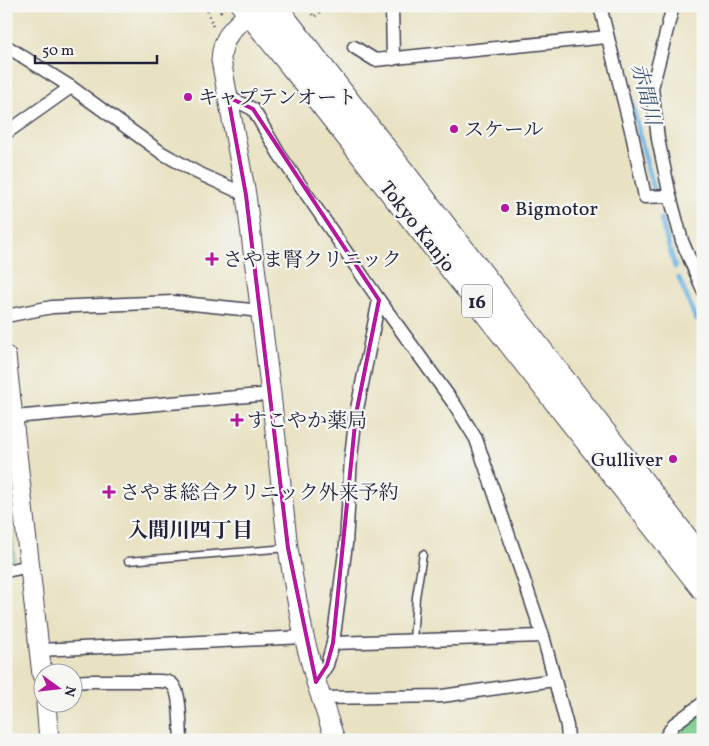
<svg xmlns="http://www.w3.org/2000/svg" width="709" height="746" viewBox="0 0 709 746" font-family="Vollkorn,'Noto Serif JP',serif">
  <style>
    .green { fill: #77c889; stroke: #4c7562 }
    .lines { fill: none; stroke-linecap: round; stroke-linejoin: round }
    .stream { stroke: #6bb2e2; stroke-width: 5 }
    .lane-casing { stroke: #403f4f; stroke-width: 9 }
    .street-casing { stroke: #403f4f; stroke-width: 15 }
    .secondary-casing { stroke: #403f4f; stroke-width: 21 }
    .highway-casing { stroke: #403f4f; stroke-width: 26 }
    .path { stroke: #403f4f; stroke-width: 3; stroke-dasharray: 1 4; stroke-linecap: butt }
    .lane { stroke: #fff; stroke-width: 6 }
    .street { stroke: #fff; stroke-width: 12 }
    .secondary { stroke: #fff; stroke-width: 19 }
    .highway { stroke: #fff; stroke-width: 24 }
    .marked { fill: none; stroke: #b5179e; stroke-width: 4; stroke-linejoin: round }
    .poi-dot { fill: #b5179e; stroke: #f6f6f2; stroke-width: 2 }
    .labels { text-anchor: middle; stroke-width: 4.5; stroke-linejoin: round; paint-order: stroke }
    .shield { fill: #f6f6f2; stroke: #626272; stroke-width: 1 }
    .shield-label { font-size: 19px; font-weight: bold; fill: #22223b }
    .poi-label { font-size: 20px; fill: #22223b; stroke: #f6f6f2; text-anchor: start }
    .street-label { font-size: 20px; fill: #22223b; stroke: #f6f6f2 }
    .water-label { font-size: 21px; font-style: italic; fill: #3c5475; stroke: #f6f6f2 }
    .neighbourhood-label { font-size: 21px; font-weight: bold; fill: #22223b; stroke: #f6f6f2 }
  </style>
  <rect width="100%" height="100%" fill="#f6f6f2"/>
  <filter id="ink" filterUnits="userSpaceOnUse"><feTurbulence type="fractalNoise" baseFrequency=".02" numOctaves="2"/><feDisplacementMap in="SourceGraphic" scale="10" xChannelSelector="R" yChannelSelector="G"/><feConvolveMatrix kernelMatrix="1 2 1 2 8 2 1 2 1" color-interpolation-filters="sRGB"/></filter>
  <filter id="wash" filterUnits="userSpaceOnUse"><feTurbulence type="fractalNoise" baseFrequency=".0096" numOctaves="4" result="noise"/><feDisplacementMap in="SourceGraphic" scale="20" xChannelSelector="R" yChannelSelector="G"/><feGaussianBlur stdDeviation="1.12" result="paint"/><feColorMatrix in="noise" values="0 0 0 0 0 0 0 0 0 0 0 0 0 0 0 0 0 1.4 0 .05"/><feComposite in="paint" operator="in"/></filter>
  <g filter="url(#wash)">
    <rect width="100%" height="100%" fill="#e8e2c2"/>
    <g class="green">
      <polygon points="6,484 15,560 6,561"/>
      <polygon points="703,709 703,740 670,740 679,726"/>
    </g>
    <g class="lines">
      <g class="stream">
        <polyline points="608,6 653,189"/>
        <polyline points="661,219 675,267"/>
        <polyline points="679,278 696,319"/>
      </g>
    </g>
  </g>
  <g filter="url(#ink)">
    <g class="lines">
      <defs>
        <g id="lane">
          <polyline points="128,561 287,548"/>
          <polyline points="413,640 416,597 423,554"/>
        </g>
        <g id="street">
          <polyline points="392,6 393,59"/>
          <polyline points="600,6 632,134 645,197 670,196"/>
          <polyline points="673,6 652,88 658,139 670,196 682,241 703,290"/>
          <polyline points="6,46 71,87 162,153 196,172 246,195"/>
          <polyline points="354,47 375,60 607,37"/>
          <polyline points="228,97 253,109 279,154 379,300 455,405 476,439 543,636 567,726 568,740"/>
          <polyline points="6,133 71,87"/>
          <polyline points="6,316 52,307 173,302 261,311"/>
          <polyline points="14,417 271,394"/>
          <polyline points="6,571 30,566"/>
          <polyline points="333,643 543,636"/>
          <polyline points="40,650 304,637"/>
          <path d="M72,682L89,681H158C164,681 169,681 173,685C181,693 180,728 181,740"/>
          <polyline points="316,682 327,665 333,643 346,544 351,457 356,414 379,300"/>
          <polyline points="322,698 442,696 554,680"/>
          <polyline points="664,740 674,724 703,703"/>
        </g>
        <g id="secondary">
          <path d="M258,6C239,22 222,33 221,60L246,195L271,394L288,548L295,590L304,637L316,682L335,740"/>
          <polyline points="6,356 42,675"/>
          <polyline points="46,704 49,740"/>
        </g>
        <g id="highway">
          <polyline points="244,6 299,74 703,588"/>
          <polyline points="274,6 703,561"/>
        </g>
      </defs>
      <use href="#lane" class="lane-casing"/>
      <use href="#street" class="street-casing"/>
      <use href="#secondary" class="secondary-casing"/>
      <use href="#highway" class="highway-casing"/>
      <g class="path">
        <polyline points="206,6 213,27"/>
        <polyline points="218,6 221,11 226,7"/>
        <polyline points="306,6 314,17 323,9 320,6"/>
      </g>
      <use href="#lane" class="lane"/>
      <use href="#street" class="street"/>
      <use href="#secondary" class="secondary"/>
      <use href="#highway" class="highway"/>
    </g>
  </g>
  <path class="marked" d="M228,97L253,109L379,300L356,414L333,643L327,665L316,682L288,548L246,195Z"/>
  <g class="poi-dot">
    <circle cx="188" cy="97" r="5"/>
    <circle cx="454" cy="129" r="5"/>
    <circle cx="505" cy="208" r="5"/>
    <path d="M209.5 251.5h5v5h5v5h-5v5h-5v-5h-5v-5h5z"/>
    <path d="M234.5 412.5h5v5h5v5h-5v5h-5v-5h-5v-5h5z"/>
    <circle cx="673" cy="459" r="5"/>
    <path d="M106.5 484.5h5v5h5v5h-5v5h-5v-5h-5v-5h5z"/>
  </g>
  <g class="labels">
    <rect class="shield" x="462" y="284.5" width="30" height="33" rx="4"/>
    <g class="shield-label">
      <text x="477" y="308">16</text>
    </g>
    <g class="poi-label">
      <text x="198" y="104">キャプテンオート</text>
      <text x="464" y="136">スケール</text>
      <text x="515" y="215">Bigmotor</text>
      <text x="223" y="266">さやま腎クリニック</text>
      <text x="247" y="427">すこやか薬局</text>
      <text x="663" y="466" text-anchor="end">Gulliver</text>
      <text x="120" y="499">さやま総合クリニック外来予約</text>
    </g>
    <g class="street-label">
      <text transform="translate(418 226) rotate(52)" y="7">Tokyo Kanjo</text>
    </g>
    <g class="water-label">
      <text transform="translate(646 94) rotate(76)" y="7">赤間川</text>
    </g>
    <g class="neighbourhood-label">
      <text x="190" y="537">入間川四丁目</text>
    </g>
  </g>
  <rect width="709" height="746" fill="none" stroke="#f6f6f2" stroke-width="25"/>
  <g transform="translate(58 688) rotate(105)"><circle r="24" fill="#f6f6f2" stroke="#a1a1a9"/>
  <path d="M0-4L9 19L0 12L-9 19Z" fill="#b5179e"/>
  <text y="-8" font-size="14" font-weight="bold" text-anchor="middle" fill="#22223b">N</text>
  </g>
  <path d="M35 55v8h122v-8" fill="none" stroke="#22223b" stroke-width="2.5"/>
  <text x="42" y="55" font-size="15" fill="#22223b" stroke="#f6f6f2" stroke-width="4" paint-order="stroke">50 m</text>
</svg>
